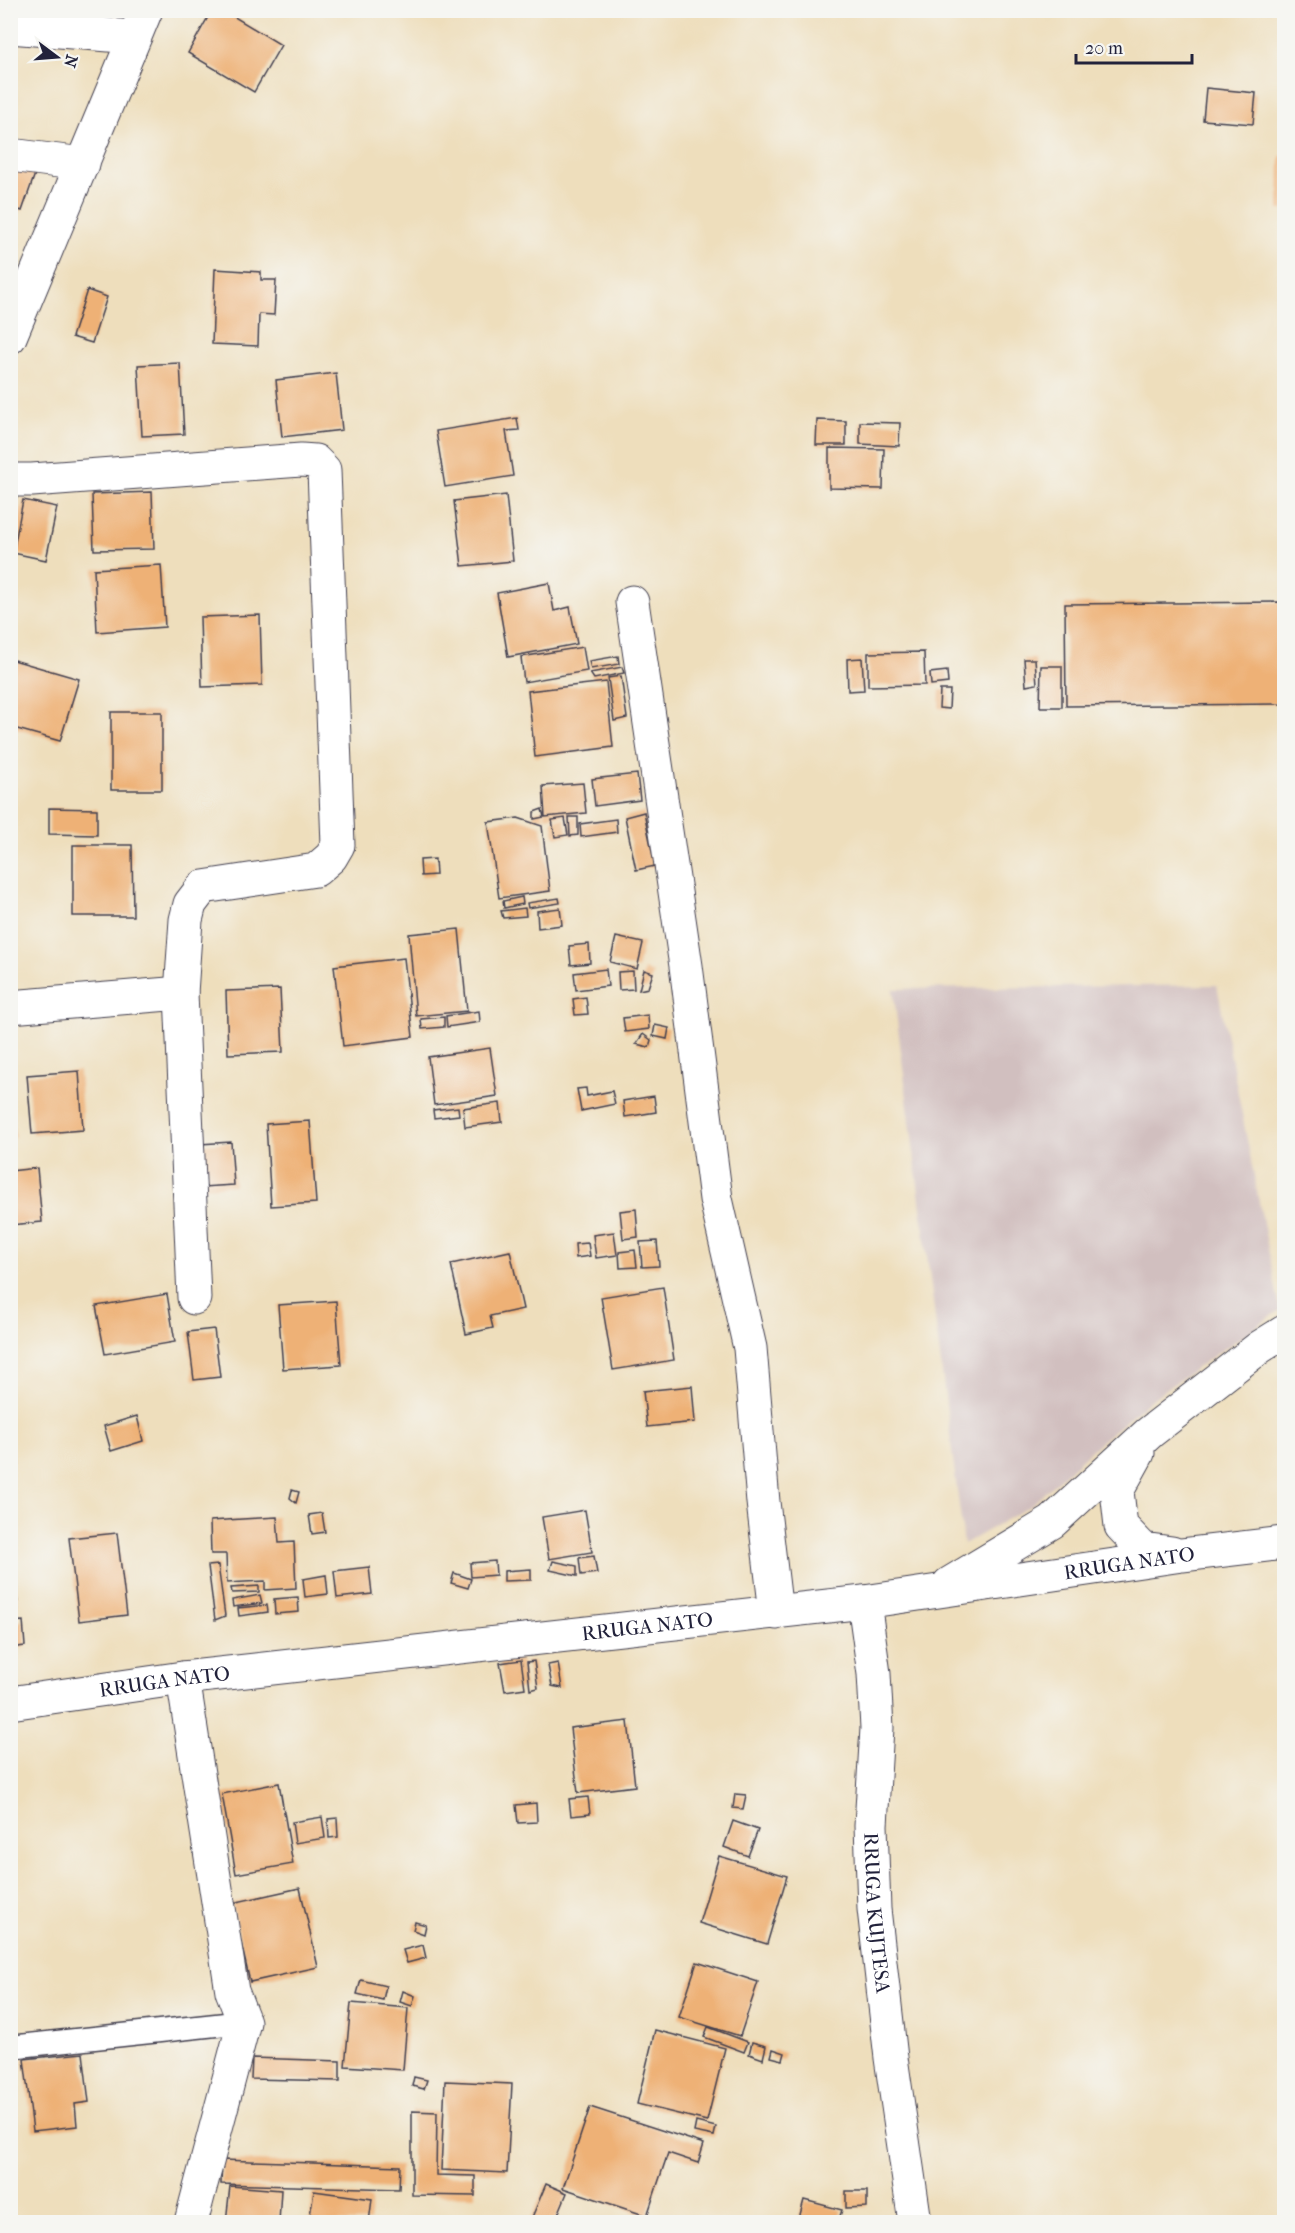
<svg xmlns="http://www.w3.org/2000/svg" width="1295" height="2233" viewBox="0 0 1295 2233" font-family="'IM FELL French Canon',serif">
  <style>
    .industrial { fill: #d1bfbf }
    .building { fill: #eeb176 }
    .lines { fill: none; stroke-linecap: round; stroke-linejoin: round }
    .lane-casing { stroke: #413e4e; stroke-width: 25 }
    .street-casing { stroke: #413e4e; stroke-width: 35 }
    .secondary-casing { stroke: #413e4e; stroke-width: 35 }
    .lane { stroke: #fff; stroke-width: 22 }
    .street { stroke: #fff; stroke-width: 33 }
    .secondary { stroke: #fff; stroke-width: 33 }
    .labels { text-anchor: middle; stroke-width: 4.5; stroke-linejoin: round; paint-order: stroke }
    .street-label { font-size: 20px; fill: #22223b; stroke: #f6f6f2 }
  </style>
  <rect width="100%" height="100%" fill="#f6f6f2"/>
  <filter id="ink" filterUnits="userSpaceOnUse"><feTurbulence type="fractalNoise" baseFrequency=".0167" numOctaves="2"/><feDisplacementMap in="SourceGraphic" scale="12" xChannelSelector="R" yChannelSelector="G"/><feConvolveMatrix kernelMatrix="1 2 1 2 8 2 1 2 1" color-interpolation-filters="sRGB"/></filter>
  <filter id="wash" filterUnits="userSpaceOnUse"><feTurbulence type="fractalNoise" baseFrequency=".008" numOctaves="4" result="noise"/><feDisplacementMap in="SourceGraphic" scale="24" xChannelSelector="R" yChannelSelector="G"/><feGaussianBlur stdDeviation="1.35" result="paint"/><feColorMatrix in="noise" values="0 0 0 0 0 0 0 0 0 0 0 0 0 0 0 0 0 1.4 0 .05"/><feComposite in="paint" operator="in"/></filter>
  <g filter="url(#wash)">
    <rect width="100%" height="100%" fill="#eedebc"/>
    <polygon class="industrial" points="1217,985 1280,1310 1149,1401 1097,1445 1030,1506 964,1544 893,989"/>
    <g id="blocks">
      <g class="building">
        <polygon points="212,10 223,10 281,45 254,92 188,53"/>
        <polygon points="1206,88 1256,93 1253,124 1203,120"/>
        <polygon points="1280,156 1284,156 1284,210 1279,210"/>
        <polygon points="10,162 36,171 22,211 10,207"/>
        <polygon points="215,269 261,272 261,280 276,280 274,315 259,314 258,346 212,344"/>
        <polygon points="87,290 107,297 92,343 72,337"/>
        <polygon points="180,363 184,434 142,436 138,365"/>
        <polygon points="336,373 342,430 282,437 276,380"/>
        <polygon points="517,418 519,430 506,431 513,476 445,487 436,431"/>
        <polygon points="817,420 846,421 846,445 816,445"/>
        <polygon points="860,422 900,423 899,446 860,444"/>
        <polygon points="829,448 884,449 883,489 829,488"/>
        <polygon points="152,492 154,549 94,550 92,494"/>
        <polygon points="506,495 513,561 462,566 454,501"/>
        <polygon points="23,500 57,507 46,560 13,553"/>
        <polygon points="161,565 165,627 97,632 94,569"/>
        <polygon points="549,583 554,611 570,607 577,644 508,657 497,593"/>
        <polygon points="1284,602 1284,704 1066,706 1065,604"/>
        <polygon points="260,615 262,685 202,687 200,617"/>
        <polygon points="583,647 587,671 524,682 521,657"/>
        <polygon points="924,652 925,685 868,686 868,653"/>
        <polygon points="618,656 619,664 591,669 589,661"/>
        <polygon points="862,658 864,690 848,691 847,659"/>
        <polygon points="10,659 79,679 60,741 10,727"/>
        <polygon points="1024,659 1035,659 1037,684 1026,686"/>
        <polygon points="1041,666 1062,666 1062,707 1040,707"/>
        <polygon points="622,667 624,673 594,679 590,673"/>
        <polygon points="947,671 948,683 931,685 930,673"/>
        <polygon points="621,676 627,718 614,721 608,678"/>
        <polygon points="606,682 613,747 535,757 528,691"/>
        <polygon points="940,690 950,690 949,709 939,708"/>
        <rect x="111" y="712" width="51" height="78"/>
        <polygon points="637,774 640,800 595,806 592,779"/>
        <polygon points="583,783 586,813 545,817 543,786"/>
        <polygon points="49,808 97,809 97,835 49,834"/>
        <polygon points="542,809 544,817 534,819 534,812"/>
        <polygon points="644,812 655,866 636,870 625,817"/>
        <polygon points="569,817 578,817 578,835 570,836"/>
        <polygon points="518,818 542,826 550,891 499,898 488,822"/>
        <polygon points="565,818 568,835 555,837 552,820"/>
        <polygon points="616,819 617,832 581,837 580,824"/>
        <polygon points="73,845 132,845 133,916 73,916"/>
        <polygon points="435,859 436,875 421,876 420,860"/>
        <polygon points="522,897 523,904 504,908 503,901"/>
        <polygon points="559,898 560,903 528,908 527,903"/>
        <polygon points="525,908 526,916 503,918 501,911"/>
        <polygon points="560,908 562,925 538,928 537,911"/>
        <polygon points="459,929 467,1011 416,1016 409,934"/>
        <polygon points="616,937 643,943 637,969 610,962"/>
        <polygon points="589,944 590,963 571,965 569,946"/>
        <polygon points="404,958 413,1037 343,1046 334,966"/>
        <polygon points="606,969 608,986 576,990 574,973"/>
        <polygon points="644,970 653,973 648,988 639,990"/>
        <polygon points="633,971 634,989 619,990 618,972"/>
        <polygon points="280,989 283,1052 228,1054 226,991"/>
        <polygon points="586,997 588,1014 575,1015 573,999"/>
        <polygon points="479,1011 480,1022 447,1027 446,1016"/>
        <polygon points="648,1015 649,1029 625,1032 623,1018"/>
        <polygon points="444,1017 444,1027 422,1029 421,1019"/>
        <polygon points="655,1025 669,1028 667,1039 653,1036"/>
        <polygon points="643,1034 651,1040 649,1047 636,1044"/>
        <polygon points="490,1048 497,1096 434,1105 428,1057"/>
        <polygon points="79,1071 83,1130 32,1134 27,1075"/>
        <polygon points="586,1088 587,1096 612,1091 615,1104 581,1111 577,1089"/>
        <polygon points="654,1096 656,1112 625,1117 623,1101"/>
        <polygon points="500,1103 502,1122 465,1127 463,1108"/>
        <polygon points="10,1104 15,1137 10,1137"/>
        <polygon points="458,1107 459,1115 434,1118 433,1110"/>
        <polygon points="310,1121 316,1203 271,1206 266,1124"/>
        <polygon points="231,1142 234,1185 202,1187 200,1144"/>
        <polygon points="37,1168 42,1222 10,1225 10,1171"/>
        <polygon points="636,1209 638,1237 623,1239 620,1211"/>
        <polygon points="614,1232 617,1255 596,1258 593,1235"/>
        <polygon points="657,1241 659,1266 642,1267 640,1242"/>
        <polygon points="588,1243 590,1256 576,1258 575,1244"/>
        <polygon points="635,1250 637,1267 620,1268 619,1252"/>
        <polygon points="510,1251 523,1309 490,1316 493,1328 466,1334 451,1264"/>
        <polygon points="663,1287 674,1360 613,1370 601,1297"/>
        <polygon points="167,1294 175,1342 105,1354 96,1306"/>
        <polygon points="336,1301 341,1365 283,1369 278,1305"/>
        <polygon points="214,1329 220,1377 194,1380 188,1332"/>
        <polygon points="692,1386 695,1422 647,1427 643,1391"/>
        <polygon points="137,1416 143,1441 111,1451 104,1426"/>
        <polygon points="10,1445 14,1461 10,1461"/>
        <polygon points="292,1490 299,1492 296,1503 290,1498"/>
        <polygon points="585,1510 592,1552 549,1559 542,1517"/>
        <polygon points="322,1513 325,1532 312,1534 309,1515"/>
        <polygon points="277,1517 279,1543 294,1542 296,1588 265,1590 265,1581 227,1583 226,1554 211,1554 210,1521"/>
        <polygon points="117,1533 127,1615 79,1621 69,1538"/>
        <polygon points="594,1556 597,1573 581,1575 579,1558"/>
        <polygon points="13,1561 18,1605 10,1606 10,1562"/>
        <polygon points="495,1561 496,1575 471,1577 470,1563"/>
        <polygon points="553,1561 577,1566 577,1576 550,1570"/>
        <polygon points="218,1565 225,1616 215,1620 208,1566"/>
        <polygon points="369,1567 372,1594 337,1598 334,1571"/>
        <polygon points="531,1569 531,1580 504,1581 504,1571"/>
        <polygon points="454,1573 471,1579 468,1588 451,1583"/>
        <polygon points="326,1575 328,1594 305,1597 303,1579"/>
        <polygon points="259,1586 259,1592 232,1593 231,1588"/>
        <polygon points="260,1595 262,1603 233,1607 232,1600"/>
        <polygon points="298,1597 299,1612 275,1614 274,1599"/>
        <polygon points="267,1605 268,1612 239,1616 238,1608"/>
        <polygon points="23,1621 25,1646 10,1648 10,1622"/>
        <polygon points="521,1660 525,1688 505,1691 500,1663"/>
        <polygon points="534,1661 538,1688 530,1690 527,1662"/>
        <polygon points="558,1663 562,1688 552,1686 548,1665"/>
        <polygon points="628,1721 635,1786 578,1793 570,1728"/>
        <polygon points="279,1783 293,1864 236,1874 222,1794"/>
        <polygon points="735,1794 746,1795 743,1809 733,1808"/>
        <polygon points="588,1797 590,1814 571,1816 569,1799"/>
        <polygon points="536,1803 537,1822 518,1823 516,1805"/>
        <polygon points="322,1817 325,1838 295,1843 292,1822"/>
        <polygon points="337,1818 338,1837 329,1838 328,1819"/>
        <polygon points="733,1821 758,1830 748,1856 724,1847"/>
        <polygon points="719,1856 787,1876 767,1944 699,1923"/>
        <polygon points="300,1888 318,1967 250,1982 232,1903"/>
        <polygon points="415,1922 426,1925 424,1934 413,1930"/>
        <polygon points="423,1945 426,1958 407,1963 403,1950"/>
        <polygon points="697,1962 758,1982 740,2036 679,2017"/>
        <polygon points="361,1980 386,1986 383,2000 357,1994"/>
        <polygon points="403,1991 415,1996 412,2006 400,2002"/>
        <polygon points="351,2003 408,2008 403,2070 345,2066"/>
        <polygon points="708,2027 748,2042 744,2052 704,2037"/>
        <polygon points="655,2030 725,2048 707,2121 637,2104"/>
        <polygon points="752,2042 766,2046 763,2059 749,2054"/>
        <polygon points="773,2049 785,2053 783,2060 771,2057"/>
        <polygon points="83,2053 89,2102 75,2104 77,2126 33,2131 24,2059"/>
        <polygon points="252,2058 340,2061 340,2081 251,2079"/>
        <polygon points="414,2077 427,2080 424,2089 412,2086"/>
        <polygon points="445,2081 512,2084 507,2173 441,2170"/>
        <polygon points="590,2107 704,2144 698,2163 668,2153 647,2216 563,2188"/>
        <polygon points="412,2111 437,2112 436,2175 475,2176 475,2196 412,2195"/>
        <polygon points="696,2122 716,2127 714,2136 694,2132"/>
        <polygon points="222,2160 400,2166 399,2189 221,2184"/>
        <polygon points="546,2184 567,2193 555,2222 530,2222"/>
        <polygon points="230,2186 281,2190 279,2222 226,2222"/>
        <polygon points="314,2191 372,2199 369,2222 309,2222"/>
        <polygon points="846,2191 867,2191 867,2207 846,2208"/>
        <polygon points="804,2200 842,2210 838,2222 798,2222"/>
      </g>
    </g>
  </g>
  <g filter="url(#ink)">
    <use href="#blocks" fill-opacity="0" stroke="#413e4e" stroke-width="1.5"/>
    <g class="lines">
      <defs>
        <polyline id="lane" points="10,2047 244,2022"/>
        <g id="street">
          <polyline points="10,27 134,37"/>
          <polyline points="10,155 83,164"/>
          <polyline points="10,480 32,480 301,460 315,461 324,470 338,845 331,857 316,870 203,887 190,904 186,920 181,993 194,1298"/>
          <polyline points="632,602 686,966 716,1199 750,1348 763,1502 776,1613"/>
          <polyline points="10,1007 181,993"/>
          <path id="s1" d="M864,1602L874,1674L877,1728L871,1825L874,1909L891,2058L915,2222"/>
          <polyline points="183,1678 232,1991 244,2022 191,2222"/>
        </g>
        <g id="secondary">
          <polyline points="10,337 146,10"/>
          <polyline points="1138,1453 1117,1491 1121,1526 1143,1549 1172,1553"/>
          <polyline points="949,1584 1052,1522 1149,1433 1260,1347 1284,1332"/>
          <path id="s2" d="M10,1703L183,1678L864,1602L1182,1555L1284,1543"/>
        </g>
      </defs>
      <use href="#lane" class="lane-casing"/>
      <use href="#street" class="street-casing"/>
      <use href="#secondary" class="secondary-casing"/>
      <use href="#lane" class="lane"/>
      <use href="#street" class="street"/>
      <use href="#secondary" class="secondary"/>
    </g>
  </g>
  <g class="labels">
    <g class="street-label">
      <text dy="7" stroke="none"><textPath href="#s2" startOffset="1128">RRUGA NATO</textPath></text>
      <text dy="7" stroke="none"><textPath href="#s2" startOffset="642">RRUGA NATO</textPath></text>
      <text dy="7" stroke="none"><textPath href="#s2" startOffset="156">RRUGA NATO</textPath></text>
      <text dy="7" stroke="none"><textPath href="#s1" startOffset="312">RRUGA KUJTESA</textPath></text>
    </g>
  </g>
  <rect width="1295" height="2233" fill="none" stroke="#f6f6f2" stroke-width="36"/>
  <g transform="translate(57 57) rotate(106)" stroke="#f6f6f2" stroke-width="4.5" paint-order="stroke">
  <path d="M0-4.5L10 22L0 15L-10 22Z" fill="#22223b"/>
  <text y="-9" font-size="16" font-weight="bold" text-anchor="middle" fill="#22223b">N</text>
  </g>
  <path d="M1076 54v9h116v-9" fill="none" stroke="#22223b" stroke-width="3"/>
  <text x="1085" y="54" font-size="18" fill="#22223b" stroke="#f6f6f2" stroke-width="4.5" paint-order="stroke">20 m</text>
</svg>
